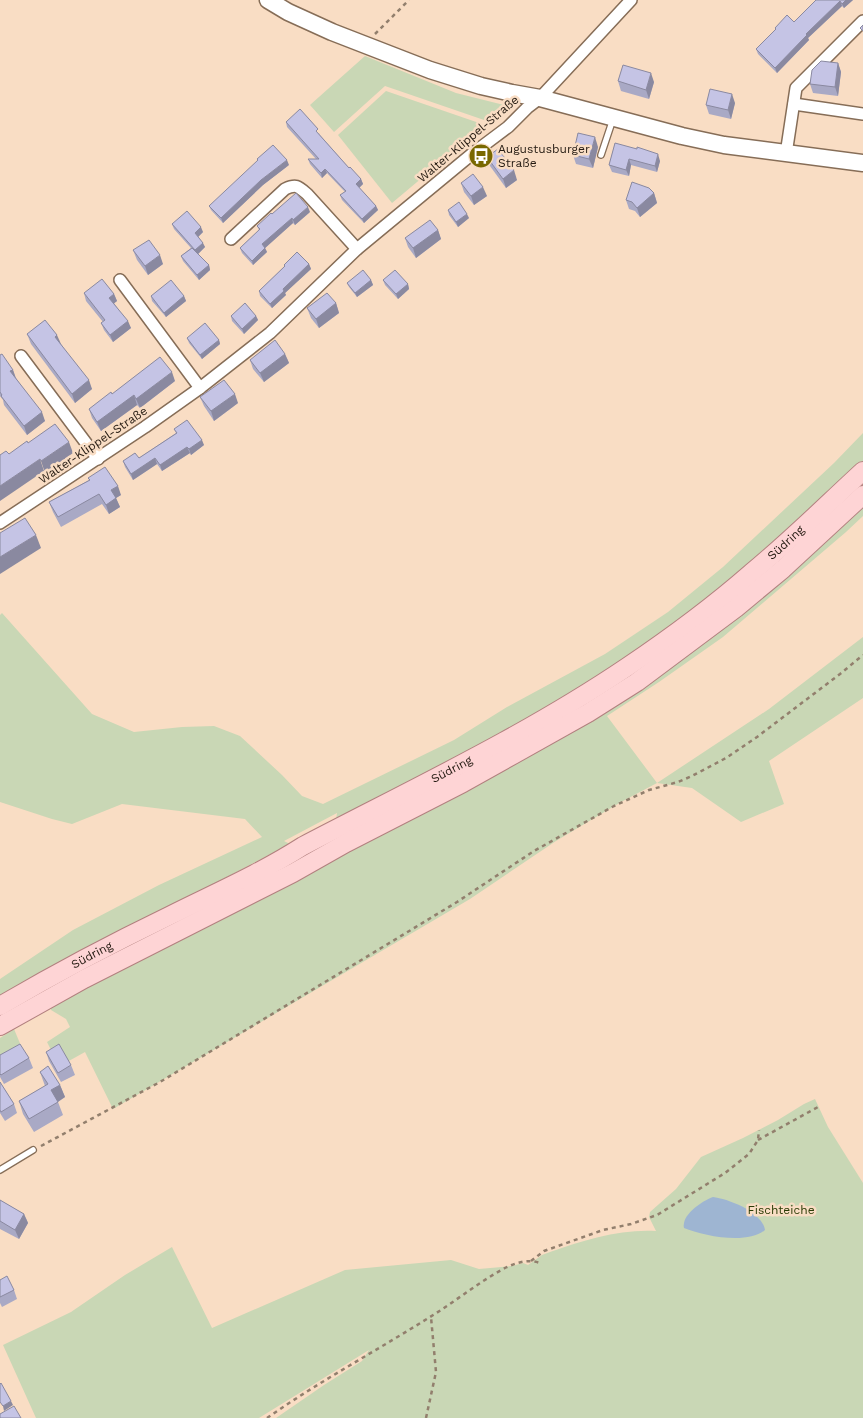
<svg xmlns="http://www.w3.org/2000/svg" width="863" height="1418" viewBox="0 0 863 1418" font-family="'Work Sans',sans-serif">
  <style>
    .green { fill: #c9d7b5 }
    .water { fill: #9eb5d2 }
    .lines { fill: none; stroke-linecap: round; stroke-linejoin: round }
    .lane-casing { stroke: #866d57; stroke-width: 8 }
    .street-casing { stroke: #866d57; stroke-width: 14 }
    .secondary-casing { stroke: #866d57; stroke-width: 19 }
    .primary-casing { stroke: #b2807f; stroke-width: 20 }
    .path { stroke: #927f6d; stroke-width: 2.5; stroke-dasharray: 4 4; stroke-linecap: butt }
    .lane { stroke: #fff; stroke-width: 5.5 }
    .street { stroke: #fff; stroke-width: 11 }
    .secondary { stroke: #fff; stroke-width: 16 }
    .primary { stroke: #fed4d5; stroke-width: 18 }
    .wall { fill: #a9a9c5 }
    .shaded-wall { fill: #8a89a0 }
    .building { fill: #c5c4e5; stroke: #8a89a0 }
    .labels { text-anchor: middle; stroke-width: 5; stroke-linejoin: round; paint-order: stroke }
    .street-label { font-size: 12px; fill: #251b12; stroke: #f9ddc4 }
    .poi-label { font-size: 12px; fill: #251b12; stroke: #f9ddc4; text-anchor: start }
    .park-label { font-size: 12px; fill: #2a3b05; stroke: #f9ddc4 }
  </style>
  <rect width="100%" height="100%" fill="#f9ddc4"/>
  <g class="green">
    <polygon points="365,56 456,93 508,106 487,121 385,86 334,132 310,105"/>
    <polygon points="386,91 485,125 392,203 338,135"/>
    <polygon points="863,433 863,461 734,578 678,622 619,664 482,744 336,820 337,813 284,841 290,844 0,996 0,979 73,930 159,885 262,837 245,819 122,804 72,824 52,819 0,802 0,615 2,613 92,714 134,732 182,727 214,726 240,736 282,775 302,796 323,804 454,740 507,707 605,654 668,612 723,567 834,463"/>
    <polygon points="863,504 863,516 846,532 723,637 659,682 607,716 657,783 769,709 863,637 863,698 769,761 784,804 741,822 692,788 657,783 621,802 556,841 470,899 113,1109 85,1052 67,1062 55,1058 47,1042 70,1027 66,1019 51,1010 51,1006 551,742"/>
    <polygon points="14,1029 24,1053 0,1066 0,1038"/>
    <path d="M815,1099L828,1127L863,1183V1418H276L324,1385L362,1361L369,1350L259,1418H36L3,1345L71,1312L125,1275L172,1247L212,1328L345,1270L451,1260L479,1269L512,1266L523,1263L528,1265L542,1255L550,1252C584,1240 620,1229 656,1231L649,1217L650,1212L676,1189L701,1157L743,1138L778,1120L804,1104Z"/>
  </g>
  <path class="water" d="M713,1197C729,1199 762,1212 765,1230C748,1245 703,1236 684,1228C681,1215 702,1201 713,1197Z"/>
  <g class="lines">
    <defs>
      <g id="lane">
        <polyline points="601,155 613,119"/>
        <polyline points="0,1170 33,1150"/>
      </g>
      <g id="street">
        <polyline points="794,104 863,114"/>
        <polyline points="786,154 796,88 863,21"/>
        <path d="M231,239L285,189C296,184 298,186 307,194L357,249"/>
        <polyline points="120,280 200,388"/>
        <polyline points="21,356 98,459"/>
        <polyline points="0,523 145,427 200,388 270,333 357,249 472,154 508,127 527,108 540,98 631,0"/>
      </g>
      <polyline id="secondary" points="268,0 288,12 332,32 430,70 481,86 512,93 540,98 682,136 724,145 863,163"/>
      <g id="primary">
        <path id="s1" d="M0,1006C56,973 113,943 171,915C215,893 261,873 303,846C412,789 525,736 627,667C670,638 712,607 751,573C790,541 826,505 863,471"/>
        <polyline points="0,1026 84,979 293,873 346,843 463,783 588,713 637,682 736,608 783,569 863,495"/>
      </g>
    </defs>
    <use href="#lane" class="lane-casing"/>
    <use href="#street" class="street-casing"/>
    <use href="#secondary" class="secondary-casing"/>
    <use href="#primary" class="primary-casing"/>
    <g class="path">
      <polyline points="375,34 409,0"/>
      <polyline points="758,1140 818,1107"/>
      <polyline points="41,1146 160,1082 457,902 534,851 614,806 649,790 678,782 692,776 726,758 757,737 840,674 863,655"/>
      <polyline points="531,1261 544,1251 603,1230 631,1224 657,1215 725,1173 749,1154 758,1140 759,1130"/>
      <path d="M267,1418C320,1381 376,1351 430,1317C456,1301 480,1281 507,1267C518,1262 529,1259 540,1263"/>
      <polyline points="426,1418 436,1372 431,1317"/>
    </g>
    <use href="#lane" class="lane"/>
    <use href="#street" class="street"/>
    <use href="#secondary" class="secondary"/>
    <use href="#primary" class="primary"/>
  </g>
  <g class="wall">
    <polygon points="816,0 853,0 844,8 842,6 808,38 809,40 777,73 758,54 756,49 776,29 775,28 794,22"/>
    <polygon points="838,63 841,72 838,96 813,93 810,84"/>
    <polygon points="618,81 654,82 649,99 621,91"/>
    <polygon points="735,103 731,119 709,114 706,105"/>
    <polygon points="286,122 320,134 319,134 349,168 361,179 363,184 359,188 376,206 378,210 364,223 342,200 340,195 345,192 327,173 322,178 310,164 308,159 316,159 287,127"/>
    <polygon points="615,143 660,161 657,172 631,165 629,176 612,172 609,165"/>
    <polygon points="598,147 593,168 576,164 573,155"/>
    <polygon points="487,157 517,180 506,188 490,166"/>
    <polygon points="289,165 263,185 223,223 211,210 209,206"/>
    <polygon points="461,183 487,196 474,205 464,192"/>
    <polygon points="654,193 657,203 640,217 635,211 629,209 626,200"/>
    <polygon points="448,210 469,218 458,227 449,215"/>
    <polygon points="310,212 295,225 293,223 265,248 267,252 253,265 242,253 240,248 259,230 257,226"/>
    <polygon points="172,224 203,232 198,237 205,247 198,254 209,265 210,270 199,280 183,261 181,256 191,248 174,229"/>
    <polygon points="438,230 441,239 416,258 408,247 405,238"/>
    <polygon points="133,250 163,264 148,275 137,260"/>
    <polygon points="309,264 311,269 285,293 286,295 272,308 260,296 259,291 284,267 284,265"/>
    <polygon points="371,280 373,285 357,297 349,287 347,283"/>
    <polygon points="383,280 408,284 409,289 398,299 385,285"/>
    <polygon points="84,293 114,294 117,301 114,303 131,328 113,342 104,330 101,323 103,322 86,301"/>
    <polygon points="151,296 184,296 186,301 166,317 152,301"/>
    <polygon points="336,303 339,313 319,328 311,318 307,308"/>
    <polygon points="231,316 256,316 258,320 244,334 232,321"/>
    <polygon points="27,334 61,344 92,389 75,403 31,344"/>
    <polygon points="187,338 219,340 220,344 202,359 189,343"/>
    <polygon points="285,354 289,363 264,382 253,369 250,360"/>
    <polygon points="0,355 13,370 16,378 45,421 27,435 4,405 3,400 0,396"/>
    <polygon points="175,381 140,408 137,405 101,431 92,418 89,409 112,394"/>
    <polygon points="200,397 238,403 214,421 204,406"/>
    <polygon points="174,429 204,445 191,455 190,453 162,471 157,464 133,480 125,467 123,461 139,458 176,433"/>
    <polygon points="88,478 121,495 116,498 120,507 109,514 102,504 61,527 53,512 49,502 89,480"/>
    <polygon points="46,1052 71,1065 75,1075 61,1082 49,1061"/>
    <polygon points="0,1055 29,1058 33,1068 4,1084 0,1077"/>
    <polygon points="40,1072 60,1085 65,1097 58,1102 63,1115 34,1132 23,1114 19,1101 45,1086"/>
    <polygon points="0,1082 14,1104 17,1113 5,1121 0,1113"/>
    <polygon points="0,1200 24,1214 28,1223 19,1239 0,1229"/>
    <polygon points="0,1280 14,1290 17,1299 2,1307 0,1303"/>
  </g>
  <g class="shaded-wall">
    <polygon points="846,0 853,0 844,8 842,4"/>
    <polygon points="840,1 842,6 808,38 809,40 777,73 775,68 806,34"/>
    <polygon points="838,63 841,72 838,96 835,87"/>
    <polygon points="651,73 654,82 649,99 646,90"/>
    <polygon points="732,94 735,103 731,119 728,110"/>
    <polygon points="595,137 598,147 593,168 589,159"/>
    <polygon points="658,154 660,161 657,172 655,166"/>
    <polygon points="629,159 631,165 629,176 626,170"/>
    <polygon points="287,160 289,165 263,185 223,223 221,218 261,180"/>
    <polygon points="325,169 327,173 322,178 321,173"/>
    <polygon points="514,170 517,180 506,188 503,179"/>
    <polygon points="361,179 363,184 358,189 356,184"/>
    <polygon points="483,187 487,196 474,205 471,196"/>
    <polygon points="654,193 657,203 640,217 637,208"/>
    <polygon points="376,206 378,210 364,223 362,219"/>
    <polygon points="308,207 310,212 295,225 293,220"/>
    <polygon points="467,214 469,218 458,227 456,222"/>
    <polygon points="292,218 293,223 264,249 262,244"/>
    <polygon points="201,227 203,232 197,238 195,233"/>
    <polygon points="438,230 441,239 416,258 413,248"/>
    <polygon points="203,243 205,247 197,255 195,250"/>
    <polygon points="265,248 267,252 253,265 252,261"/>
    <polygon points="160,255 163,264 148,275 145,266"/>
    <polygon points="309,264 311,269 285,293 286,295 272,308 270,304 283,289"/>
    <polygon points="209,265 210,270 199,280 197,275"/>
    <polygon points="371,280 373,285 357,297 355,293"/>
    <polygon points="408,284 409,289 398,299 396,294"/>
    <polygon points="114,294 117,301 112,305 109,298"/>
    <polygon points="184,296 186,301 166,317 164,313"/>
    <polygon points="336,303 339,313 319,328 316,319"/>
    <polygon points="256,316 258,320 244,334 242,329"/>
    <polygon points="128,321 131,328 113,342 110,335"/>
    <polygon points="57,335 61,344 58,346 55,337"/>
    <polygon points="219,340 220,344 202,359 200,355"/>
    <polygon points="285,354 289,363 264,382 260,373"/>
    <polygon points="13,370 16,379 10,371"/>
    <polygon points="172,372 175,381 140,408 136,399"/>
    <polygon points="89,380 92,389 75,403 72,394"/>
    <polygon points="235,394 238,403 214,421 211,411"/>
    <polygon points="134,395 137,405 101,431 97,422"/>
    <polygon points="42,412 45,421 27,435 24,426"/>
    <polygon points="202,440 204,445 191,455 189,449"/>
    <polygon points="69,442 73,453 45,473 41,461"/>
    <polygon points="187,447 190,453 162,471 160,465"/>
    <polygon points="155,458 157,464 133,480 131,474"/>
    <polygon points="40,459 44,471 0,501 0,486"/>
    <polygon points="118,486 121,495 116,498 120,507 109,514 106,505 111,490"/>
    <polygon points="36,535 41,548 0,574 0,557"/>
    <polygon points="60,1085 65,1097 56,1103 51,1090"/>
    <polygon points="24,1214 28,1223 19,1239 15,1230"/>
    <polygon points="11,1401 13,1405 4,1411 3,1406"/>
  </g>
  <g class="building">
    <polygon points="816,0 846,0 842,4 840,1 806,34 807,35 775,68 756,49 776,29 775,28 787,15 794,22"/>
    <polygon points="863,25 863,31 860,28"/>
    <polygon points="821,61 838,63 835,87 810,84 812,70"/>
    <polygon points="623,65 651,73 646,90 618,81"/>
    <polygon points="710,89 732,94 728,110 706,105"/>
    <polygon points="300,109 318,129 316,131 349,168 350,167 361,179 356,184 376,206 362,219 340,195 346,191 325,169 321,173 308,159 319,159 286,122"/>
    <polygon points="578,133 595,137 589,159 573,155"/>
    <polygon points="615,143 637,149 637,147 658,154 655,166 629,159 626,170 609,165"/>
    <polygon points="273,145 287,160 261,180 221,218 209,206 258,160 257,159"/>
    <polygon points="498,149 514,170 503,179 487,157"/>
    <polygon points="473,174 483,187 471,196 461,183"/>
    <polygon points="632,182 649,188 654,193 637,208 632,202 626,200"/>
    <polygon points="296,193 308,207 293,220 292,218 262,244 265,248 252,261 240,248 260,229 257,226 271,213 272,214"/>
    <polygon points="459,202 467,214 456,222 448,210"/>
    <polygon points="187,211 201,227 195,233 203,243 195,250 172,224"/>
    <polygon points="430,220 438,230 413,248 405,238"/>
    <polygon points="149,240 160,255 145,266 133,250"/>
    <polygon points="192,248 209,265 197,275 181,256"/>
    <polygon points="297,252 309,264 283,289 284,291 270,304 259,291 285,266 284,265"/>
    <polygon points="363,270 371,280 355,293 347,283"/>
    <polygon points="395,270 408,284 396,294 383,280"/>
    <polygon points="102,279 114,294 109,298 128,321 110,335 101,323 105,320 84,293"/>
    <polygon points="171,280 184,296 164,313 151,296"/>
    <polygon points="327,293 336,303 316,319 307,308"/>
    <polygon points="245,303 256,316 242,329 231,316"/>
    <polygon points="45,320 57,335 55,337 89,380 72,394 27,334"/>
    <polygon points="205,323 219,340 200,355 187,338"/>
    <polygon points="275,340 285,354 260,373 250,360"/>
    <polygon points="2,354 13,370 10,371 42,412 24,426 1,396 2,395 0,392 0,355"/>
    <polygon points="160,357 172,372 136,399 134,395 97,422 89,409 111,392 112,394"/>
    <polygon points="224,380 235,394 211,411 200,397"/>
    <polygon points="187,420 202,440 189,449 187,447 160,465 155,458 131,474 123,461 135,453 139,458 177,433 174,429"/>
    <polygon points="55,424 69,442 41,461 40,459 0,486 0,455 6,451 9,454 27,441 28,443"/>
    <polygon points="105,467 118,486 111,490 116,498 106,505 99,494 58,517 49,502 90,480 88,478"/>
    <polygon points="25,518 36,535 0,557 0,533"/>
    <polygon points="20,1044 29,1058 1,1075 0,1074 0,1055"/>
    <polygon points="59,1044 71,1065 58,1073 46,1052"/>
    <polygon points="48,1066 60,1085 51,1090 58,1102 29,1119 19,1101 48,1084 40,1072"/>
    <polygon points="0,1082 14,1104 1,1112 0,1110"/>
    <polygon points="0,1200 24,1214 15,1230 0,1221"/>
    <polygon points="7,1276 14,1290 0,1297 0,1280"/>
    <polygon points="1,1383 11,1401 3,1406 0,1402 0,1384"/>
    <polygon points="14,1406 21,1418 0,1418 0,1414"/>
  </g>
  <defs>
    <symbol id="bus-disc" viewBox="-11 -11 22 22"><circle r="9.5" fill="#796800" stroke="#f9ddc4"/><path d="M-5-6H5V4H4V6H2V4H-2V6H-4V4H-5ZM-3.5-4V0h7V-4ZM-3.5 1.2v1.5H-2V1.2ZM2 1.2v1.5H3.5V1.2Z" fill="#fff"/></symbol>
  </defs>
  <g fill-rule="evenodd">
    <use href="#bus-disc" x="467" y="142" width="28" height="28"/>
  </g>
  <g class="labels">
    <g class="street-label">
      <text transform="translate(468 139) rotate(-40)" y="4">Walter-Klippel-Straße</text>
      <text transform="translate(93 445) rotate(-34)" y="4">Walter-Klippel-Straße</text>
      <text dy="4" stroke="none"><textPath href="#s1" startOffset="915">Südring</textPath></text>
      <text dy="4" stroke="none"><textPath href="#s1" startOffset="510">Südring</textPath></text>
      <text dy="4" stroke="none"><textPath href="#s1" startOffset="105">Südring</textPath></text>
    </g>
    <g class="poi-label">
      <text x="498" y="153">Augustusburger<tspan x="498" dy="14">Straße</tspan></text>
    </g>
    <g class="park-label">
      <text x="781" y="1214">Fischteiche</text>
    </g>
  </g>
</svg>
